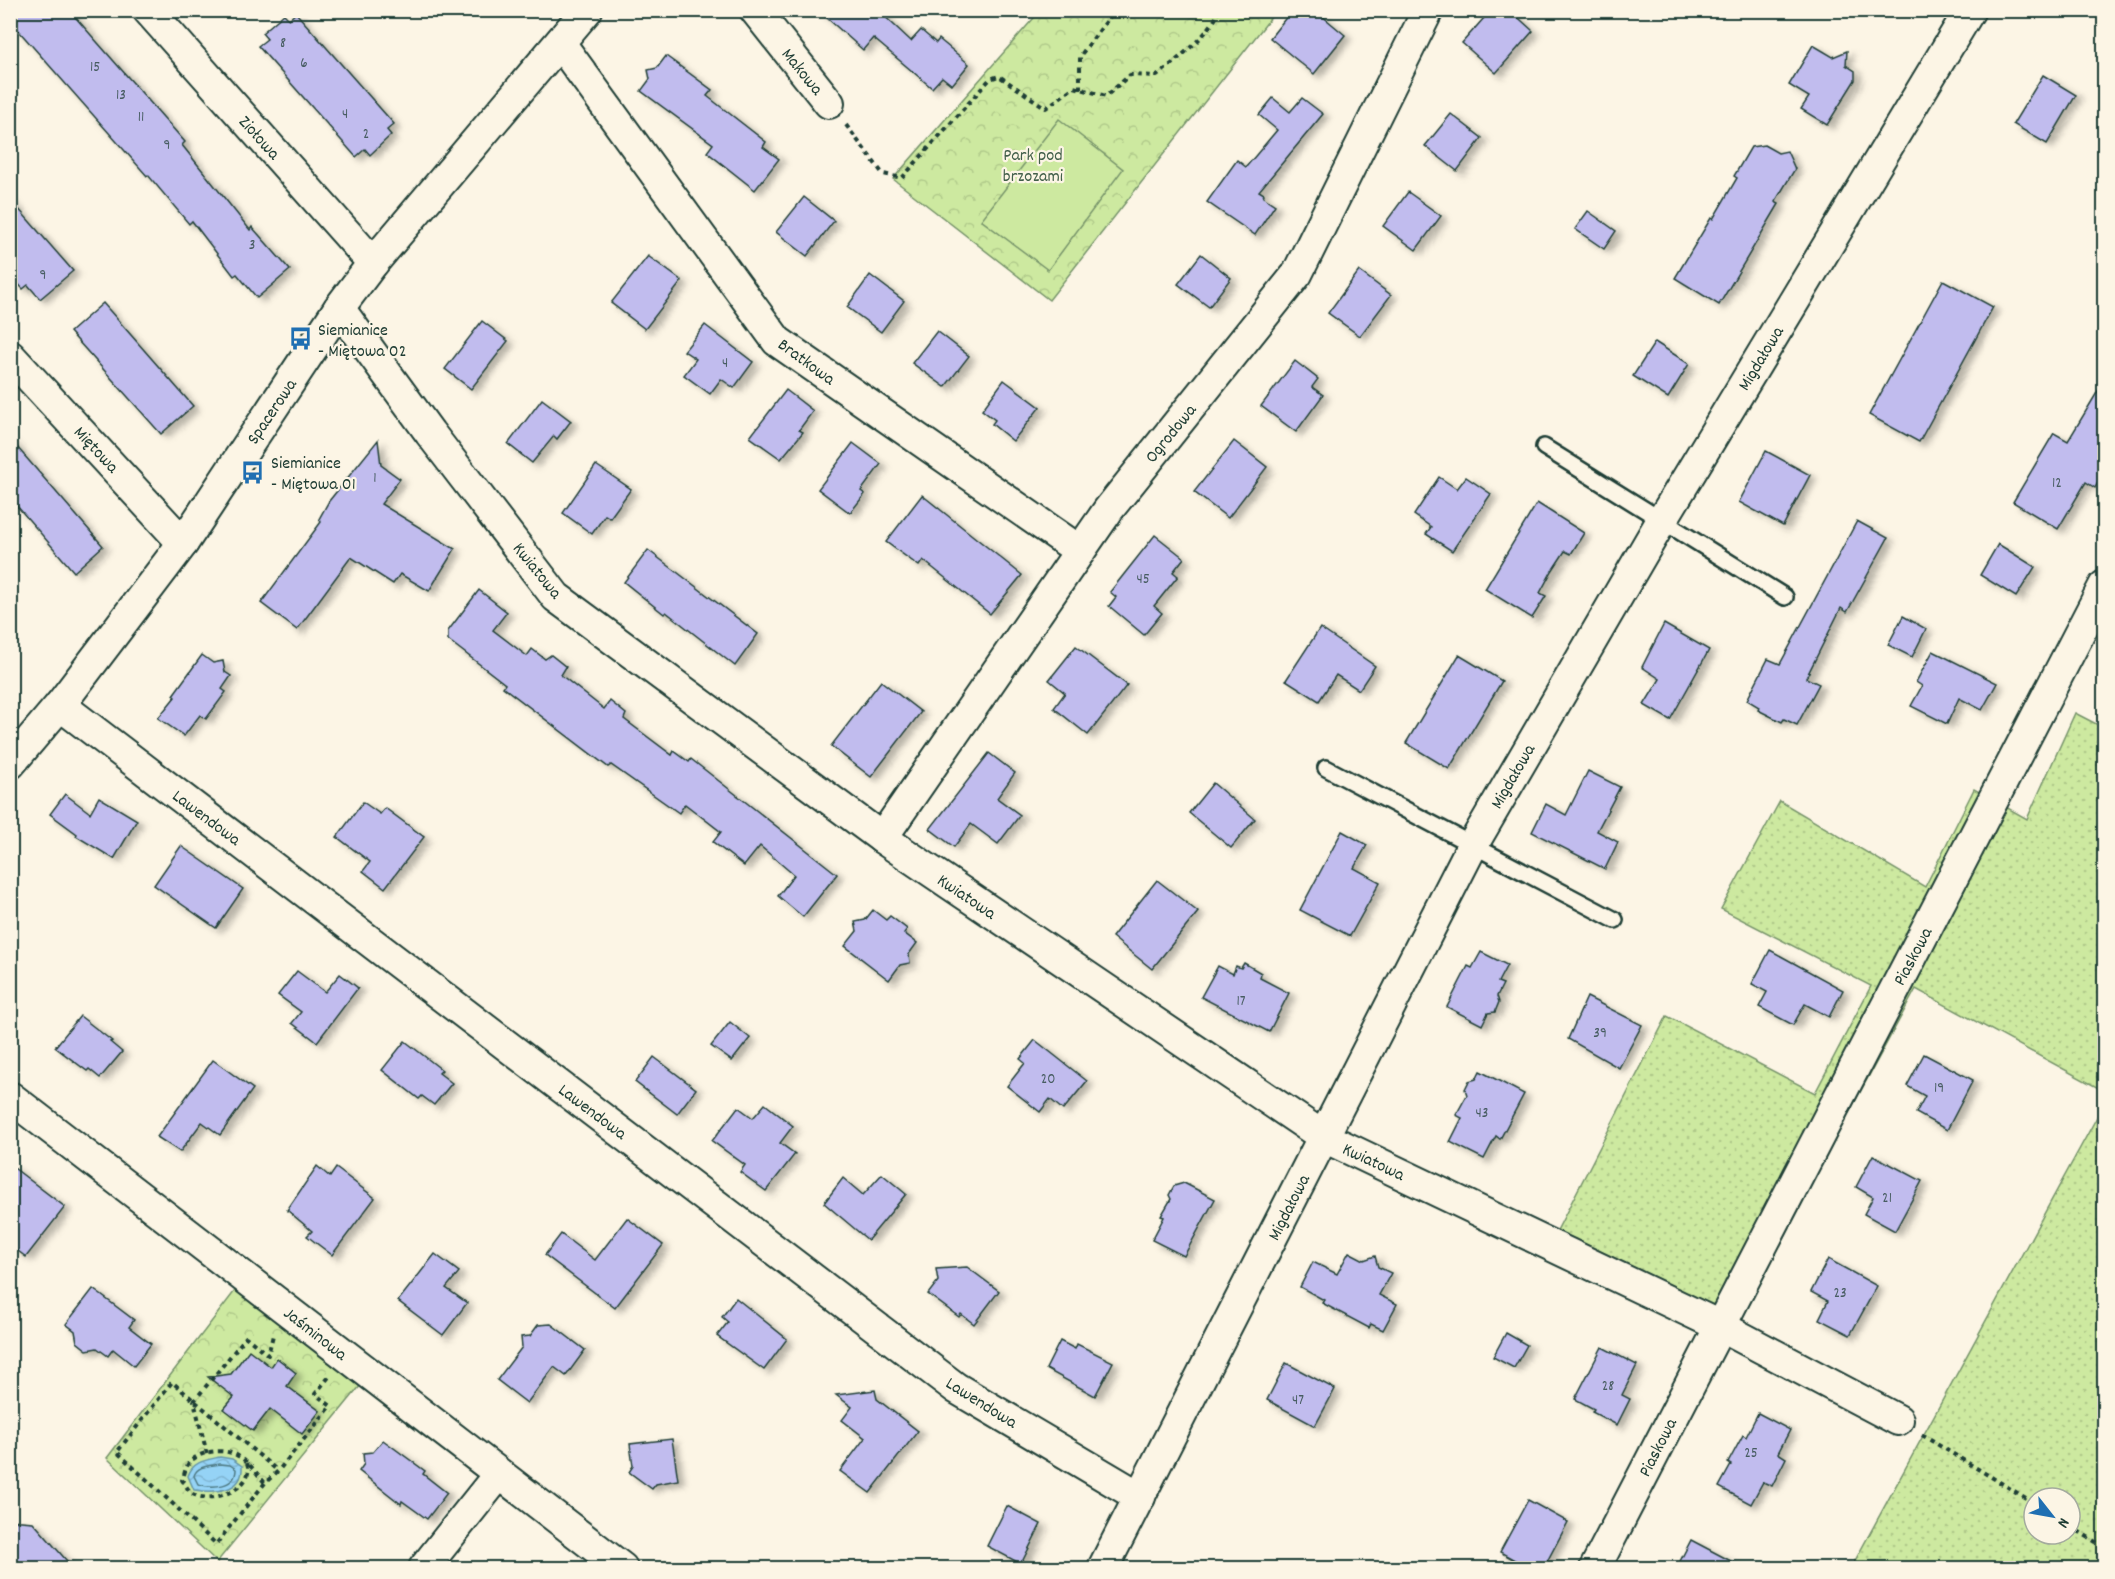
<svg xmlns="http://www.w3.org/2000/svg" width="2115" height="1579" viewBox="0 0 2115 1579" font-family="Dekko,sans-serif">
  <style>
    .grass { fill: url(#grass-dots); stroke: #76936a; stroke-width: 1.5; fill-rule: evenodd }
    .park { fill: url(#park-crowns); stroke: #76936a; stroke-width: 1.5 }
    .garden { fill: #cde9a0; stroke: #76936a; stroke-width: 1.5 }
    .water { fill: url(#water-waves); stroke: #6697a8; stroke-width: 1.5 }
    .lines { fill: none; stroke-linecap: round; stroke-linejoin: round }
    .shore { stroke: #4e7982; stroke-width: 1.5 }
    .building { fill: #c1bcee; stroke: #1f3d34; stroke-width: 1.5; filter: url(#shadow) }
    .service-casing { stroke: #1f3d34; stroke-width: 20 }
    .minor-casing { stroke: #1f3d34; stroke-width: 34 }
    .path { stroke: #1f3d34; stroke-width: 4; stroke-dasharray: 4.5 4.5; stroke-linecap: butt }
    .service { stroke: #fcf5e5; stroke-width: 15 }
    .minor { stroke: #fcf5e5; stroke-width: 30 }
    .labels { text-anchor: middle; stroke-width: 4.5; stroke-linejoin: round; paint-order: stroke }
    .number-label { font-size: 15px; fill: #485d62 }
    .street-label { font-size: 18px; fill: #1f3d34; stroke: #fcf5e5 }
    .park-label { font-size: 18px; fill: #425f4a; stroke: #fcf5e5 }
    .poi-label { font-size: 18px; fill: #1f3d34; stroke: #fcf5e5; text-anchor: start }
  </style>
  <defs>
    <pattern id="grass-dots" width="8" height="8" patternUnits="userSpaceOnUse" patternTransform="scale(1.5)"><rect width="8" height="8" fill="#cde9a0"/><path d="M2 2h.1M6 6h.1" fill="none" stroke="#b0c98a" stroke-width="1.8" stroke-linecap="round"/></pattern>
    <pattern id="park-crowns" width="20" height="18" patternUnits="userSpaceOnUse" patternTransform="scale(1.5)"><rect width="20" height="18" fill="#cde9a0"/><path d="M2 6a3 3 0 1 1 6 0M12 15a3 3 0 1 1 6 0" fill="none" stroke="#b0c98a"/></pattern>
    <pattern id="water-waves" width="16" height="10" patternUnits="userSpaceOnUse" patternTransform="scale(1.5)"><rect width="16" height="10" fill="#95d3f6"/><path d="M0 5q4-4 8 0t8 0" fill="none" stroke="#80b6d4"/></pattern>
    <filter id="shadow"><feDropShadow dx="6" dy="4" stdDeviation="3" flood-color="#0004"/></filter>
  </defs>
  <rect width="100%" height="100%" fill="#fcf5e5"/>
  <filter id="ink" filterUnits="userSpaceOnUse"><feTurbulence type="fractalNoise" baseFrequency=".0167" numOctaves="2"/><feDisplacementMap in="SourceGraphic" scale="12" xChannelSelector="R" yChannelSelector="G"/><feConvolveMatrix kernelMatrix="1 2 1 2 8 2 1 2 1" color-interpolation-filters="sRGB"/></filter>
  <g filter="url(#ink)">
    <g class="grass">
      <polygon points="2075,713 2104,728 2104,1091 1916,989 1724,1343 1544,1256 1667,1016 1815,1093 1871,986 1721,909 1780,801 1925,887 1974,789 2027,819"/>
      <path d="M2104,1104V1568H1851ZM2034,1498H2070V1534H2034Z"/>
    </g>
    <g class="park">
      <polygon points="1040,11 1276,11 1049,300 893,179"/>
      <polygon points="241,1283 365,1380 217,1562 107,1458"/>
    </g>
    <polygon class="garden" points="1059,119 1123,169 1048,270 981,220"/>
    <path class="water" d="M220,1457L232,1459L242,1466C244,1493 213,1493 194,1490L188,1476C193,1461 206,1460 220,1457Z"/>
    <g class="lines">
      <path class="shore" d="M220,1464L230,1465L236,1469C236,1488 212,1488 198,1484L194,1476C197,1465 211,1466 220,1464Z"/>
    </g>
    <g class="building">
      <polygon points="10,10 69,10 185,142 182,145 250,230 252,227 290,270 257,298 237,274 234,276 192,221 189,224 148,175 147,176 10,21"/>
      <polygon points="818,10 878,10 911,41 921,30 936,43 939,39 969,64 952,85 942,77 932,88 873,38 863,50"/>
      <polygon points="1292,10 1315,10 1345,35 1314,74 1270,38"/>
      <polygon points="1491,10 1510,10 1533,31 1496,73 1462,43"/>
      <polygon points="296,13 394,124 387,130 391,135 370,155 365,149 356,157 258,46 267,39 262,33 284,14 289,19"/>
      <polygon points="1813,45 1833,57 1847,51 1846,65 1855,71 1855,80 1827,125 1801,109 1809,97 1789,85"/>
      <polygon points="666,56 712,90 707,96 766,142 763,147 779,159 755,190 707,152 713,144 641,91 650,79 648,70 657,68"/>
      <polygon points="2043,75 2076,95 2047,144 2013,124"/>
      <polygon points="1273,98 1290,112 1302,98 1323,114 1259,191 1264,194 1263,197 1275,205 1255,235 1207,202 1237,160 1246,167 1277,130 1259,115"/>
      <polygon points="1451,114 1482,138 1457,171 1425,146"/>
      <polygon points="1764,145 1778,153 1787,151 1795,169 1775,202 1779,204 1719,305 1675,278 1711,218 1713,219 1737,178 1734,176 1751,147"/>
      <polygon points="1408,192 1441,216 1416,250 1383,226"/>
      <polygon points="804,197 834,221 807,256 776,232"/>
      <polygon points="10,199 73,271 40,299 28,285 23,289 10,275"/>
      <polygon points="1588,211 1616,231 1604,249 1575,229"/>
      <polygon points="1201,254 1231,278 1209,307 1178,284"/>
      <polygon points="648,256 682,281 645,329 611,303"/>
      <polygon points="1359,271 1391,295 1360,336 1328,313"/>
      <polygon points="870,275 904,301 881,332 847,307"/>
      <polygon points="1943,280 1993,307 1919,442 1869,415"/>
      <polygon points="103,303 193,406 161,434 70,332"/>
      <polygon points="482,321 508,341 471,389 445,369"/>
      <polygon points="705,325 753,362 734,388 721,379 710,394 684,375 696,359 684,351"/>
      <polygon points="937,331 969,356 945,387 912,363"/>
      <polygon points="1655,342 1689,364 1668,398 1633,376"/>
      <polygon points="1295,361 1318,379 1312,387 1323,395 1296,432 1261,406"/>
      <polygon points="1004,380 1040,407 1013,441 992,424 995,420 982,410"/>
      <polygon points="2104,381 2104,471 2095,488 2086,482 2058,529 2013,502 2054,433 2068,441"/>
      <polygon points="786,390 813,411 799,430 803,432 781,459 750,437"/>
      <polygon points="542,399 571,421 557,439 554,436 532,463 508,444"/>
      <polygon points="10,439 103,546 74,572 10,498"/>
      <polygon points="378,440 381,465 400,479 381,504 455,549 429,591 400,574 393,584 351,557 297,630 261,603 321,522 319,519 329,501"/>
      <polygon points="1234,441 1267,467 1228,518 1194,492"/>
      <polygon points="853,443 881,464 861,491 865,494 850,513 818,489"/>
      <polygon points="1766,451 1810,475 1783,526 1739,502"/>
      <polygon points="596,465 631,489 610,518 605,515 592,534 563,513"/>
      <polygon points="1439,477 1457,489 1466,477 1491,494 1452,551 1426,534 1431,527 1414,515"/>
      <polygon points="922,495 1022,575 990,614 923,560 919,566 886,542"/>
      <polygon points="1537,503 1584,533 1571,554 1565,551 1552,571 1540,593 1546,596 1532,618 1485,589"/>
      <polygon points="1857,521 1888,538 1847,612 1841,608 1806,678 1819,684 1797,725 1784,719 1782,722 1758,710 1759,707 1747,700 1768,659 1780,664"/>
      <polygon points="1155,535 1184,558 1173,572 1178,576 1154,606 1162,613 1144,635 1109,606 1116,597 1110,592"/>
      <polygon points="1998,544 2035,567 2016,597 1980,575"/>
      <polygon points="648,550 758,634 735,666 666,612 664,614 624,582"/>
      <polygon points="479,590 507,612 493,630 527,656 532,649 545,659 551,655 566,667 561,675 604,709 610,701 626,714 624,719 672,755 674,751 689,762 691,759 837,874 803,917 778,896 794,875 760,846 744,866 713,842 721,832 685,804 679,813 611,765 608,767 503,687 505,684 448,640 448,631"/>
      <polygon points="1903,616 1926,629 1912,657 1888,645"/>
      <polygon points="1664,624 1709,650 1670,720 1644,705 1660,679 1642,667"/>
      <polygon points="1320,628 1375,666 1359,690 1336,675 1319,701 1286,680"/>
      <polygon points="1076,646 1127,685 1088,735 1054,708 1065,693 1049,680"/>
      <polygon points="1933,651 1997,683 1982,710 1959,698 1947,724 1911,706 1922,686 1916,682"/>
      <polygon points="202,655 213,663 223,661 225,672 231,676 222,689 226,692 206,719 200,715 184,736 158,718 175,697 173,695"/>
      <polygon points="1459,655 1502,681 1449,769 1406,743"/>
      <polygon points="881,681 921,712 871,777 831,746"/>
      <polygon points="989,753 1015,773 997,798 1020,815 998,844 971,824 954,847 930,829"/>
      <polygon points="1588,771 1620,787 1597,831 1618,842 1605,869 1532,832 1546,804 1566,815"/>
      <polygon points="1213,783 1255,819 1231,848 1189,813"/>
      <polygon points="65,794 90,813 99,797 137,820 114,859 76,836 77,834 50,814"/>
      <polygon points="363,802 380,814 385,808 424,837 385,888 363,871 370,862 337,837"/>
      <polygon points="1342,831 1367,845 1354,868 1380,882 1350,936 1300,910"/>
      <polygon points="181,846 243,889 216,928 154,885"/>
      <polygon points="1157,880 1198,912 1152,969 1112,937"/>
      <polygon points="873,910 886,920 890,916 907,929 904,933 917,943 909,954 910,963 900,965 889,980 845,946 857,931 855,922 865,920"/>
      <polygon points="1770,950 1843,990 1829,1017 1805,1004 1793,1025 1759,1007 1767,992 1752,984"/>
      <polygon points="1481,952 1507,965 1498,982 1503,984 1497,996 1499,1002 1495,1012 1488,1013 1482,1025 1447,1007 1468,966 1472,968"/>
      <polygon points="1244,963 1261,973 1260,978 1289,993 1269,1032 1201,997 1218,966 1233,974 1236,966 1241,968"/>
      <polygon points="297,971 325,992 340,974 358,988 317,1042 292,1023 301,1012 278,995"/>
      <polygon points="1587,997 1642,1025 1619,1068 1568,1039"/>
      <polygon points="80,1016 112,1041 110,1042 122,1052 100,1078 89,1069 87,1071 55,1047"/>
      <polygon points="730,1022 750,1038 732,1061 711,1046"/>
      <polygon points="1035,1040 1087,1081 1063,1110 1050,1099 1040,1112 1007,1086 1025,1063 1020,1059"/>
      <polygon points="405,1041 442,1070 439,1073 452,1083 434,1105 422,1096 419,1099 382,1070"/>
      <polygon points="1924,1054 1973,1080 1947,1130 1916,1113 1925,1096 1907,1086"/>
      <polygon points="654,1057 696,1089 677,1114 635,1082"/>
      <polygon points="213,1060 253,1089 220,1135 202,1122 180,1152 157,1137"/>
      <polygon points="1480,1071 1524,1094 1500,1139 1496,1136 1484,1159 1450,1142 1462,1118 1456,1115 1467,1095 1465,1089 1469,1081 1476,1079"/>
      <polygon points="765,1104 793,1126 780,1143 795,1154 766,1191 740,1172 745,1165 712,1141 738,1107 753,1118"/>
      <polygon points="1873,1155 1922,1181 1895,1231 1864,1214 1873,1197 1856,1187"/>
      <polygon points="10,1165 65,1207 26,1257 10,1245"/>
      <polygon points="317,1166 330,1177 336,1168 375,1198 332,1255 307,1236 312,1231 287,1210"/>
      <polygon points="882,1174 906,1194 868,1240 824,1203 843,1178 863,1195"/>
      <polygon points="1184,1183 1215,1199 1184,1256 1152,1240 1164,1217 1161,1216 1171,1199 1169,1195 1174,1186"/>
      <polygon points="627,1218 663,1245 615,1308 545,1255 561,1234 595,1260"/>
      <polygon points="1349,1252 1364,1260 1375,1256 1378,1267 1391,1273 1379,1295 1397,1304 1383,1330 1371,1324 1369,1328 1322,1303 1324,1300 1300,1287 1313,1262 1337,1274"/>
      <polygon points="435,1254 459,1272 446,1288 467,1303 443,1335 398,1301"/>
      <polygon points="1828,1259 1877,1286 1850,1335 1819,1319 1828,1301 1811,1292"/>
      <polygon points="967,1267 999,1291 974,1324 961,1314 959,1317 928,1294 938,1281 936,1269"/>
      <polygon points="93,1289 134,1320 129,1327 151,1344 134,1366 113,1349 108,1356 97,1348 87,1350 77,1342 75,1331 66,1324"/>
      <polygon points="736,1298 787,1339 764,1370 717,1336 728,1322 722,1317"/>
      <polygon points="551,1324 585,1350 566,1376 554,1367 527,1403 497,1380 522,1347 521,1337 530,1336 538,1325"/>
      <polygon points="1506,1333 1527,1345 1514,1368 1493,1357"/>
      <polygon points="1060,1341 1075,1349 1077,1344 1113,1362 1095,1396 1046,1369"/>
      <polygon points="1602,1347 1637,1365 1622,1395 1630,1399 1617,1425 1592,1412 1594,1409 1575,1399"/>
      <polygon points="249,1350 271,1367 277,1358 296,1373 287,1386 320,1411 302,1434 270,1409 253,1431 224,1409 234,1397 208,1377 231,1374"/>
      <polygon points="1286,1363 1335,1389 1315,1426 1267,1400"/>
      <polygon points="875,1390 877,1399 918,1431 870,1493 840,1471 865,1438 842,1420 852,1407 836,1395"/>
      <polygon points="1758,1413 1790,1430 1778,1453 1786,1458 1772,1486 1763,1482 1751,1504 1719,1487 1731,1465 1728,1463 1743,1435 1746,1437"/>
      <polygon points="672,1439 678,1480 656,1484 652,1489 629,1472 633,1466 630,1444"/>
      <polygon points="383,1440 425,1471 423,1474 447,1493 427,1519 402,1501 401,1504 359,1471 364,1464 363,1453 373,1452"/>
      <polygon points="1528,1500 1568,1522 1543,1569 1531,1569 1500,1552"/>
      <polygon points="1007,1506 1041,1524 1021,1564 987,1546"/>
      <polygon points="10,1520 33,1522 74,1569 10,1569"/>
      <polygon points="1691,1540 1746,1569 1676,1569"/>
    </g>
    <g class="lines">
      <defs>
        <g id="service">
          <polyline points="1544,447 1785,597"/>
          <polyline points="1326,768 1615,920"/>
        </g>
        <g id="minor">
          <polyline points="148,10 373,263"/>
          <polyline points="755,10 829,103"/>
          <polyline points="560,43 777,341 1080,551"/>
          <polyline points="339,308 430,433 556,597 882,838 1324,1137 1720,1326 1898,1420"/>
          <polyline points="10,356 183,543"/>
          <polyline points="60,705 956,1388 1140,1497"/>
          <polyline points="10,764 60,705 183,543 339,308 373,263 587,10"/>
          <polyline points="882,838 1109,509 1297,274 1428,10"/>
          <polyline points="10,1097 622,1568"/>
          <polyline points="424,1568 499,1474"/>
          <polyline points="1103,1568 1471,848 1662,520 1970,10"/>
          <polyline points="1595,1568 2104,586"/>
        </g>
      </defs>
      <use href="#service" class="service-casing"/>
      <use href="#minor" class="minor-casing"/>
      <g class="path">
        <polyline points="1080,89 1080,56 1115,10"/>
        <path d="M846,125L883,174L902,178L990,79L999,76L1046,108L1074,87L1106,96L1130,75L1157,76C1174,62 1214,31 1219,10"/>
        <polyline points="1922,1435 2034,1503"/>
        <polyline points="207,1454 194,1401 246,1337 268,1355 273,1335"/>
        <path d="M247,1463C248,1466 249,1470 248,1473C245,1491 210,1503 195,1495C189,1493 186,1485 182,1480C184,1476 185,1470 187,1466C195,1451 224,1447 238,1456C249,1462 257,1474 265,1483L278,1471L331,1406L315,1394L329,1377"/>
        <polyline points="265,1483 216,1544 117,1452 172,1382 278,1471"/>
        <polyline points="2070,1526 2104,1547"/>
      </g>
      <use href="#service" class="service"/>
      <use href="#minor" class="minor"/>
    </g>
  </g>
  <defs>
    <symbol id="bus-bare" viewBox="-9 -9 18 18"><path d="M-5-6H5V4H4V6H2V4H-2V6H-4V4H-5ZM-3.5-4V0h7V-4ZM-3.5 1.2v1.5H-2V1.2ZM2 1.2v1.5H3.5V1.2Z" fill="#1f6fb2" stroke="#fcf5e5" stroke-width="2.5" paint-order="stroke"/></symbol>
  </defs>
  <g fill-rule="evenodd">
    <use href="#bus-bare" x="284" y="322" width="33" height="33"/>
    <use href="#bus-bare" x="236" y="456" width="33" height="33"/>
  </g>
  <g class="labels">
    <g class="number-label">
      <text x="283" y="47">8</text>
      <text x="304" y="67">6</text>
      <text x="95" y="71">15</text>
      <text x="121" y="99">13</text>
      <text x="345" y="118">4</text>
      <text x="141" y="121">11</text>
      <text x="366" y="138">2</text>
      <text x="167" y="149">9</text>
      <text x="252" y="249">3</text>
      <text x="43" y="279">9</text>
      <text x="725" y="367">4</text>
      <text x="375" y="482">1</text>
      <text x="2057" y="487">12</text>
      <text x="1143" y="583">45</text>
      <text x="1241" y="1005">17</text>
      <text x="1600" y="1037">39</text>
      <text x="1048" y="1083">20</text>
      <text x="1939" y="1092">19</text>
      <text x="1482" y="1117">43</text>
      <text x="1887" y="1202">21</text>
      <text x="1840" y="1297">23</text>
      <text x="1608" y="1390">28</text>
      <text x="1298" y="1404">47</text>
      <text x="1751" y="1457">25</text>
    </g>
    <g class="street-label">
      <text transform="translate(803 71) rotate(51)" y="6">Makowa</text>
      <text transform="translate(260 137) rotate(48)" y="6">Ziołowa</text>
      <text transform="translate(1760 358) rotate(-59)" y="6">Migdałowa</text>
      <text transform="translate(807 361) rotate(36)" y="6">Bratkowa</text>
      <text transform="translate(271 411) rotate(-56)" y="6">Spacerowa</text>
      <text transform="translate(1170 433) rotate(-51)" y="6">Ogrodowa</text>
      <text transform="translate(97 449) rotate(47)" y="6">Miętowa</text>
      <text transform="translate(538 570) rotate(51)" y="6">Kwiatowa</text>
      <text transform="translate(1512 776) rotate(-60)" y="6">Migdałowa</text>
      <text transform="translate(207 817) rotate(37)" y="6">Lawendowa</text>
      <text transform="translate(967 896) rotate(34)" y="6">Kwiatowa</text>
      <text transform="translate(1912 956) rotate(-62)" y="6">Piaskowa</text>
      <text transform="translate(593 1111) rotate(37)" y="6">Lawendowa</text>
      <text transform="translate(1374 1161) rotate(25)" y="6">Kwiatowa</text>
      <text transform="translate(1288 1207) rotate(-63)" y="6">Migdałowa</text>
      <text transform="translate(316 1333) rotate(38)" y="6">Jaśminowa</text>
      <text transform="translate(982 1402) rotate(32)" y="6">Lawendowa</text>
      <text transform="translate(1657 1447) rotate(-63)" y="6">Piaskowa</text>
    </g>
    <g class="park-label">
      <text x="1033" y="160">Park pod<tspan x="1033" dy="21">brzozami</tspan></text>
    </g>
    <g class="poi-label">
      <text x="318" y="335">Siemianice<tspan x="318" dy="21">- Miętowa 02</tspan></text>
      <text x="271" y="468">Siemianice<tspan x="271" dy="21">- Miętowa 01</tspan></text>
    </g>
  </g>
  <rect width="2115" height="1579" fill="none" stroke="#fcf5e5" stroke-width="36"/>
  <rect x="18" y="18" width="2079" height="1543" fill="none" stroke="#1f3d34" stroke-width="2" filter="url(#ink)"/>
  <g transform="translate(2052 1516) rotate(121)"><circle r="28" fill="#fcf5e5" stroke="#a4ab9e" stroke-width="1.5"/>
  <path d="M0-4.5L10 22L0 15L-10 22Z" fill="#1f6fb2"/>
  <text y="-9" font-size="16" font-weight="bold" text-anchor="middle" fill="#1f3d34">N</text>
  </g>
</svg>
